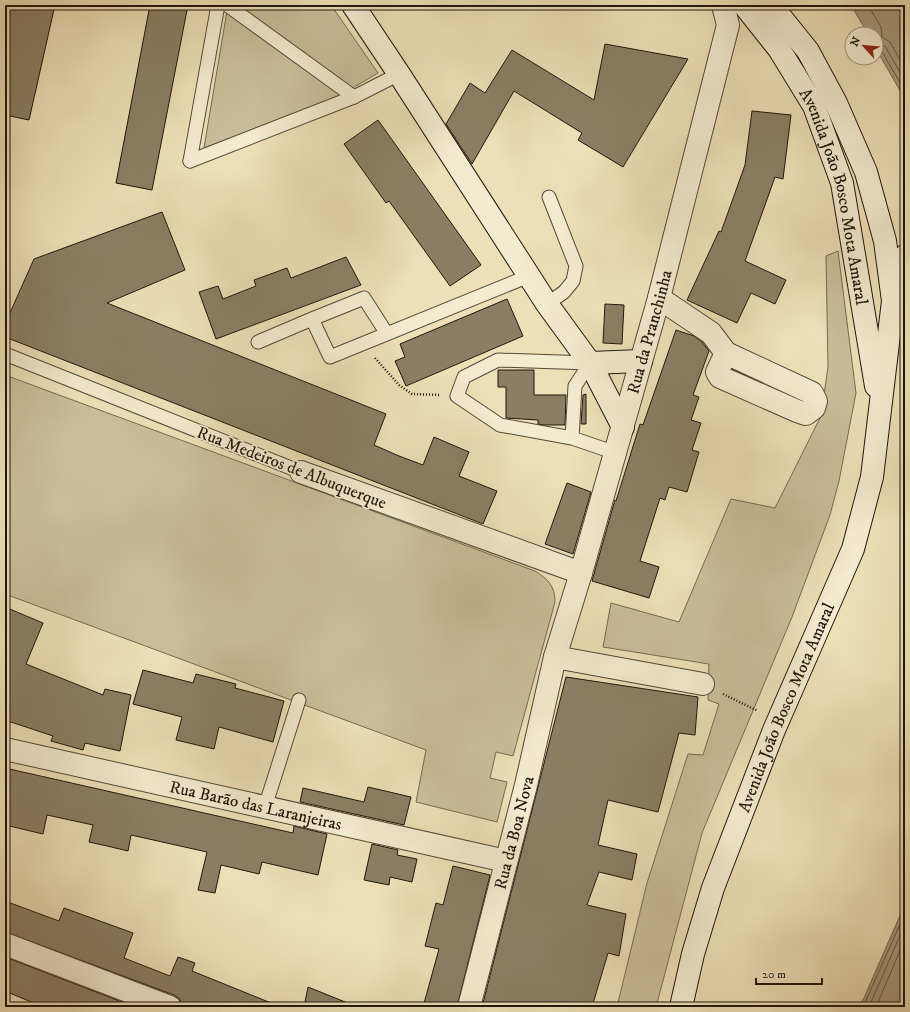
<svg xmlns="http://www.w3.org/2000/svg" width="910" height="1012" viewBox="0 0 910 1012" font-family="'IM FELL DW Pica',serif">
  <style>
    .green { fill: #cabe9a; stroke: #746a53 }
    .water { fill: #a79b7d; stroke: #716650 }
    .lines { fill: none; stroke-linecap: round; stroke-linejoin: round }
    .shore { stroke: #635844; stroke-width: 1 }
    .building { fill: #8a7f65; stroke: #1f160c }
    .service-casing { stroke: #524837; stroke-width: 15 }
    .minor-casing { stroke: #524837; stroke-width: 24 }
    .secondary-casing { stroke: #1f160c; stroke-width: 24 }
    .path { stroke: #1f160c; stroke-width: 2.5; stroke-dasharray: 1 2; stroke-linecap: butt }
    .service { stroke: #f3ebd0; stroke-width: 13 }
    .minor { stroke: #f3ebd0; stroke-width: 22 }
    .secondary { stroke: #f3ebd0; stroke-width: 22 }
    .labels { text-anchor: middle; stroke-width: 3.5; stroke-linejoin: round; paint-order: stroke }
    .street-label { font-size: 17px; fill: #1f160c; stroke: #f3ebd0 }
  </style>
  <rect width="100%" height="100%" fill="#ede0b7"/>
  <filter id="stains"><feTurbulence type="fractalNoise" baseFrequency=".005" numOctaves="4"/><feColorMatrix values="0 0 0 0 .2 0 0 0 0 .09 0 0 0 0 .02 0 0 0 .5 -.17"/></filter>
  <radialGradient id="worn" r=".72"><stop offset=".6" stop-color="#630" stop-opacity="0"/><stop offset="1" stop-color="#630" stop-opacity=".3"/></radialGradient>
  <g class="green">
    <polygon points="228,5 331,5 378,73 339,96 204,148"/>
    <polygon points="838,251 856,393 839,481 830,515 792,617 702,833 656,1007 617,1007 647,883 688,754 703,755 719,704 708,700 709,664 603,647 611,603 679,622 731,499 775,508 821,416 828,367 826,256"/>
    <path d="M5,375L535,571C548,579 555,586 555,602L513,756L496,752L490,778L507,782L497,822L416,802L426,750L5,594Z"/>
  </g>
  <g class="water">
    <polygon points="851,5 905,5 905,99 876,49 876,34 868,34"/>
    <polygon points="905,904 905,1007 858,1007 864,998"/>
  </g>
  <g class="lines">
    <g class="shore">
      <polyline points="868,5 881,27 882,37 890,42 905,69"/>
      <polyline points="876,42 885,46 905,81"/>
      <polyline points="876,47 881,50 905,91"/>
      <polyline points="863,1007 905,913"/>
      <polyline points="869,1007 905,924"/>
      <polyline points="876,1007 905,939"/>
    </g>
  </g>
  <g class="building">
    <polygon points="5,5 55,5 29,120 5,115"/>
    <polygon points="150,5 188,5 152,190 116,183"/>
    <polygon points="605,44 688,59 623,167 578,140 582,133 514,91 472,164 446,124 470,83 485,93 512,50 594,100"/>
    <polygon points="752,111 791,115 783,179 775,177 745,261 786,280 775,304 751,293 737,323 687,300 719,231 721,232 745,165"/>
    <polygon points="378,120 481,265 450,286 389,201 386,203 344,144"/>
    <polygon points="162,212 185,270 107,303 386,414 374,445 399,456 423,465 434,437 469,452 459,476 497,491 483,524 5,337 5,324 34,259"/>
    <polygon points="346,257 361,285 216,339 199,292 218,286 223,299 256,286 254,280 287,268 291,278"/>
    <polygon points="507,299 523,336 406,386 395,361 405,357 400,344"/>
    <polygon points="605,304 624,305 622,344 603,343"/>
    <polygon points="676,330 694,336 702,342 709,351 693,395 699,397 691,420 701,423 692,450 699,452 687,492 669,487 665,500 660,498 640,561 659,567 649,598 592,581 615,500 616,501 640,424 643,425"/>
    <polygon points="498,370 534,370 534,395 566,395 565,425 544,425 538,424 538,420 506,418 506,387 498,387"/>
    <polygon points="586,394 586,424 581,424 583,395"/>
    <polygon points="567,483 591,492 573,554 545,544"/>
    <polygon points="5,607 43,623 26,664 103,695 105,689 131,695 120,751 85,743 83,750 51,741 53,736 5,720"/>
    <polygon points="143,670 193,683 196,674 236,684 235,688 284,701 273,742 219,727 214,749 176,740 182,717 133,704"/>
    <polygon points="566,677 698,697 695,735 679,733 658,812 608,800 598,845 637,854 632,880 599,872 587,905 626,914 619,956 608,953 592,1007 482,1007"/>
    <polygon points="5,768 293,833 294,826 327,834 318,875 262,862 259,874 221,865 215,893 198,890 207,852 131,835 128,851 107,846 89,842 93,825 47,815 43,834 5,825"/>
    <polygon points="368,787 411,797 404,825 300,802 303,788 364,802"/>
    <polygon points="372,844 398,850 397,855 417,859 412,882 390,877 389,885 364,880"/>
    <polygon points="453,866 490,875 457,1007 423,1007 439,949 425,946 436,903 443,905"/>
    <polygon points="5,901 59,921 64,908 133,933 124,958 170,976 178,957 195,963 192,971 281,1007 182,1007 180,999 174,995 5,932"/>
    <polygon points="5,957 135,1007 43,1007 5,991"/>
    <polygon points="308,987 355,1006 355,1007 304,1007"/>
  </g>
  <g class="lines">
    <defs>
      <g id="service">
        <polyline points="354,97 399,74"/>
        <polyline points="190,161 354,97 227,5"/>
        <polyline points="190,161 218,5"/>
        <polyline points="547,304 564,292 573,281 576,266 549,197"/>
        <polyline points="387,334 364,298 312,319 330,357 529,276"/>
        <polyline points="258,342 312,319"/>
        <polyline points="5,354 301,472"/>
        <polyline points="572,438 575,386 590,363 498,360 464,377 457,396 500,425 572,438 616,453"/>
        <polyline points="265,807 299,700"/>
      </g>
      <g id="minor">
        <polyline points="659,298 711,333 726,353 812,393 816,401 814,408 806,414 797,411 720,377 717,372 726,353"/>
        <polyline points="894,298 899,270 905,256"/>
        <polyline points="301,472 581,573"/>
        <polyline points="555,657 703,684"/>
        <path id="s1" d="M5,749L506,861"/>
        <polyline points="5,944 170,1007"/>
        <path id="s2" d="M469,1007L526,785L555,657L581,573L659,298L728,25L723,5"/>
      </g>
      <g id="secondary">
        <polyline points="353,5 399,74 547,304 590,363 623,427"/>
        <path id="s3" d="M744,5L779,49L814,106L842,183L876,386"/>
        <polyline points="590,363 641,361"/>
        <path id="s4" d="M681,1007L693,954L713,888L774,730L853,549L872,477L893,301L885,241L866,172L836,103L808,51L771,5"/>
      </g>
    </defs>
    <use href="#service" class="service-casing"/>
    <use href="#minor" class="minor-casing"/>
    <use href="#secondary" class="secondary-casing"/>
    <g class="path">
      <polyline points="375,358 399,385 412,394 441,395"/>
      <polyline points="723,694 758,711"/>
    </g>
    <use href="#service" class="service"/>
    <use href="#minor" class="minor"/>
    <use href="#secondary" class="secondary"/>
  </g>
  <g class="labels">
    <g class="street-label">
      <text dy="6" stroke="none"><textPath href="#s3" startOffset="216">Avenida João Bosco Mota Amaral</textPath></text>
      <text dy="6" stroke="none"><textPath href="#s2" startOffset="699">Rua da Pranchinha</textPath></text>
      <text transform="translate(292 467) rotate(21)" y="6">Rua Medeiros de Albuquerque</text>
      <text dy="6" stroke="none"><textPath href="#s4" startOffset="318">Avenida João Bosco Mota Amaral</textPath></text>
      <text dy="6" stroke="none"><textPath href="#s1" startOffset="257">Rua Barão das Laranjeiras</textPath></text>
      <text dy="6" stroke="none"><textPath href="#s2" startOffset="180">Rua da Boa Nova</textPath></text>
    </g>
  </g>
  <rect width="910" height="1012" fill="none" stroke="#ede0b7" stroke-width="20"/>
  <rect x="6" y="6" width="898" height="1000" fill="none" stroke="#1f160c" stroke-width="2"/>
  <rect x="10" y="10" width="890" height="992" fill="none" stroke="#1f160c"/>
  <g transform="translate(864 46) rotate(297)"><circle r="19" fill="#f3ebd0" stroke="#9e9682"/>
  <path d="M0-3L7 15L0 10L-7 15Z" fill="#8f2418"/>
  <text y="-6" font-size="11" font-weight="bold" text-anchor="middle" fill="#1f160c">N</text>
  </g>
  <path d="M756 978v6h66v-6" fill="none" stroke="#1f160c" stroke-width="2"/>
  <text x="762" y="978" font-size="12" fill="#1f160c" stroke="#f3ebd0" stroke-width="3" paint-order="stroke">20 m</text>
  <rect width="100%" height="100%" filter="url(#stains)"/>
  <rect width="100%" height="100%" fill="url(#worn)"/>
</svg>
